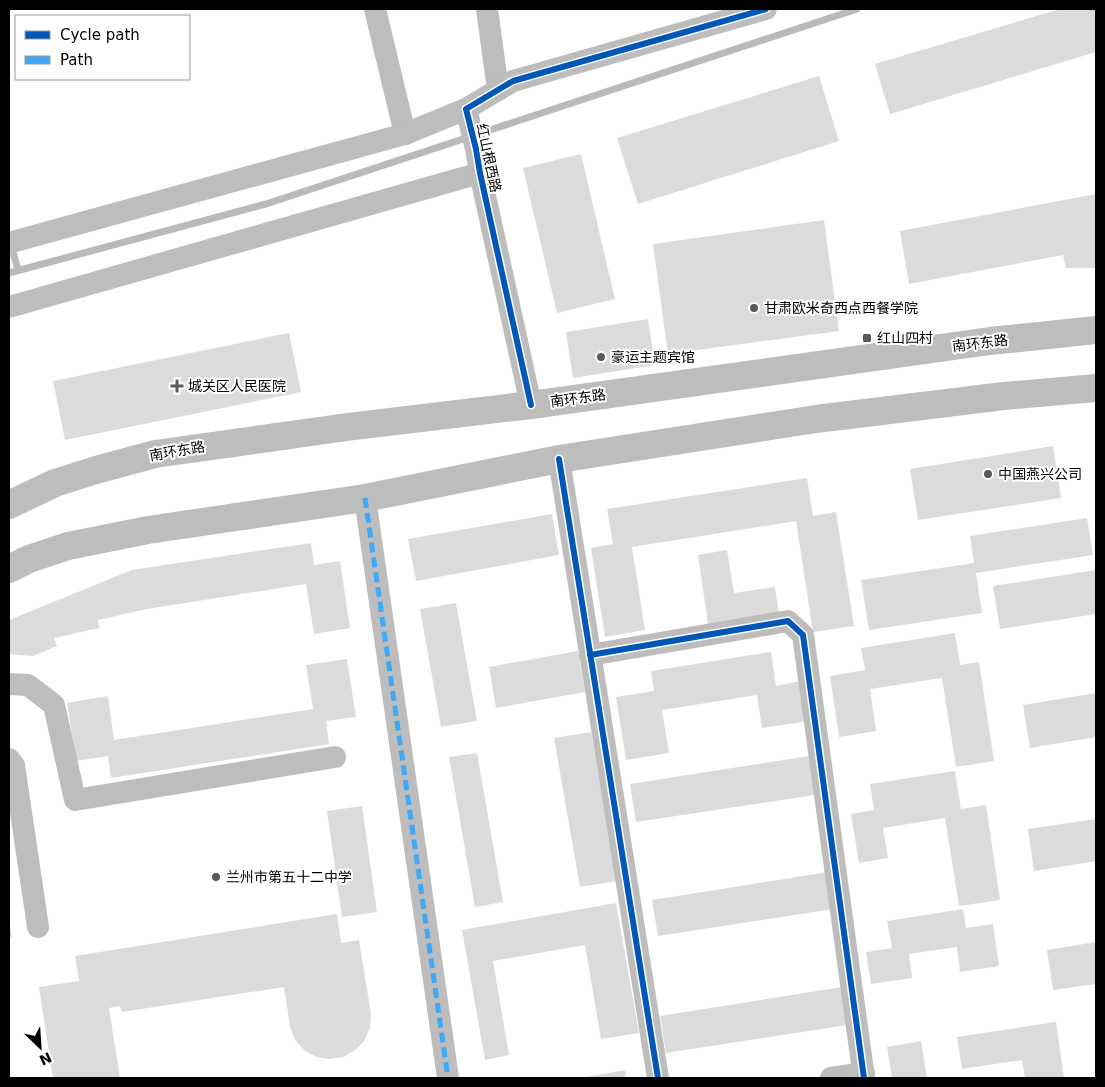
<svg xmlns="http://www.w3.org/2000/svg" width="1105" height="1087" viewBox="0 0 1105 1087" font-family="'DejaVu Sans','Noto Sans SC',sans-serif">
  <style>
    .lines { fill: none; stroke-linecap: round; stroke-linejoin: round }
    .stream { stroke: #bababa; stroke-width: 7 }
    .building { fill: #dbdbdb }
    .minor { stroke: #bdbdbd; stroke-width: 22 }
    .highway { stroke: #bdbdbd; stroke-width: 28 }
    .quiet { stroke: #3fa9f5; stroke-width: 5; stroke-dasharray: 10 5; stroke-linecap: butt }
    .cycleway-casing { stroke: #fff; stroke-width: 9 }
    .cycleway { stroke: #0057b8; stroke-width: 6 }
    .poi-dot { fill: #595959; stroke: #fff; stroke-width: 2 }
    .labels { text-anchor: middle; stroke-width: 4; stroke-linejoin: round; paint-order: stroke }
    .street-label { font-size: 14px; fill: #000; stroke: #fff }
    .poi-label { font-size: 14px; fill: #000; stroke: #fff; text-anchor: start }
  </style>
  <rect width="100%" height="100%" fill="#fff"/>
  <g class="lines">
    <g class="stream">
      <polyline points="11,245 18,270"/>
      <polyline points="9,273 266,204 857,9"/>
    </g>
  </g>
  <g class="building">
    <polygon points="1060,9 1096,9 1096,52 890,114 875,64"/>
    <polygon points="819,76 839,141 638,204 617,138"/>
    <polygon points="581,154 615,299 557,313 523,168"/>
    <polygon points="1096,194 1096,268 1066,268 1063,255 909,284 900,231"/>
    <polygon points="824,220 839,331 668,354 653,244"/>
    <polygon points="648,319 655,365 573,378 566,332"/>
    <polygon points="289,333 301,392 65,440 53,381"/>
    <polygon points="1053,446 1061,498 918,520 910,469"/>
    <polygon points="807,478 813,516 836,512 854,626 813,632 796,521 632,547 645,630 605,637 591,548 613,544 607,509"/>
    <polygon points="552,514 559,555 416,581 408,539"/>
    <polygon points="1087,518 1093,555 976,573 982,613 869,630 861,580 974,563 970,536"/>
    <polygon points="311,543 314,565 340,561 350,628 314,634 306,584 147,609 98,620 99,628 54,638 57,646 33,656 9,654 9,620 132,570"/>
    <polygon points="727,550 734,593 775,587 779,613 708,624 698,555"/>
    <polygon points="1096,570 1096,614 1000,629 993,586"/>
    <polygon points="456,603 477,721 441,727 420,609"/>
    <polygon points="955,633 960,665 979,662 994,761 956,767 942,678 870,689 876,731 839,737 830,676 865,670 861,648"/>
    <polygon points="578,651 585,692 496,708 489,667"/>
    <polygon points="771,652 776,686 801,681 808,721 762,728 757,695 662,710 669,753 626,760 616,697 654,691 651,671"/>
    <polygon points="347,659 356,717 326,721 329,744 111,778 108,756 76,761 67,703 108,696 114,740 313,709 306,665"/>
    <polygon points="1096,693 1096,737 1030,748 1023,705"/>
    <polygon points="591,732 617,881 580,887 554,738"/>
    <polygon points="477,753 503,902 475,907 449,757"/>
    <polygon points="809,756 815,795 636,822 630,784"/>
    <polygon points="955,771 961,809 986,805 1000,900 959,906 945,818 883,828 888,858 859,863 851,814 874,810 870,784"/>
    <polygon points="362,806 377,912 342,917 327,811"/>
    <polygon points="1096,819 1096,861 1034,871 1028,829"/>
    <polygon points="828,872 833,909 658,936 652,900"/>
    <polygon points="616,903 639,1033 601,1039 585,945 493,961 509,1055 485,1060 462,930"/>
    <polygon points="963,909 966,928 993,924 999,966 960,972 957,947 909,954 912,978 871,984 866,952 892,948 887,921"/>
    <polygon points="337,914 341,943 359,940 371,1014 370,1028 364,1041 355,1050 343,1057 329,1059 316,1057 304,1050 295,1040 290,1027 284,987 122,1012 120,1006 109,1008 120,1078 53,1078 39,987 79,981 75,956"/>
    <polygon points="10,925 12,938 9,938 9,926"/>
    <polygon points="1096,942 1096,984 1053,990 1047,950"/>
    <polygon points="842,987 847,1025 666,1053 660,1016"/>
    <polygon points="1056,1022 1064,1078 1025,1078 1022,1060 962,1069 957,1037"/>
    <polygon points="921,1041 927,1078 892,1078 887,1047"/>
    <polygon points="625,1070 626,1078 586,1078 586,1077"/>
  </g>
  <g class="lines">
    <g class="minor">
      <polyline points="375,9 405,134"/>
      <polyline points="487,9 498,90"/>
      <polyline points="12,242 405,134 466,109"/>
      <polyline points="9,307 480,173"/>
      <polyline points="531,405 480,173 476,149 466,109 513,81 766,9"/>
      <polyline points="559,459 658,1078"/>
      <polyline points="365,498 448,1078"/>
      <polyline points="590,655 788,621 803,635 864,1078"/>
      <polyline points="9,684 28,685 54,705 75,800 335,757"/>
      <polyline points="9,759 14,765 38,927"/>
      <polyline points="831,1078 864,1073"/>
    </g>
    <g class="highway">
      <polyline points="9,505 55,483 96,470 155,454 347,427 531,405 990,341 1096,330"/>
      <polyline points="9,569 29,559 68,546 148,530 365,498 559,459 816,419 1004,396 1096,388"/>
    </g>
    <polyline class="quiet" points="365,498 448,1078"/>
    <defs>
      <g id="cycleway">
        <polyline points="531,405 480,173 476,149 466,109 513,81 766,9"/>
        <polyline points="559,459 658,1078"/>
        <polyline points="590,655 788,621 803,635 864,1078"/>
      </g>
    </defs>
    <use href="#cycleway" class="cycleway-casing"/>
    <use href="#cycleway" class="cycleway"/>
  </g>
  <g class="poi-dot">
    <circle cx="754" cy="308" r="5"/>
    <rect x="862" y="333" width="10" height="10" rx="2.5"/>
    <circle cx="601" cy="357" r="5"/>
    <path d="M174.5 378.5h5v5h5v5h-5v5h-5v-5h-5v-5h5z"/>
    <circle cx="988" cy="474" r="5"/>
    <circle cx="216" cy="877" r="5"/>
  </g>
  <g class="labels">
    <g class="street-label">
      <text transform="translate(489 158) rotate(78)" y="5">红山根西路</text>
      <text transform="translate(980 343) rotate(-7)" y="5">南环东路</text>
      <text transform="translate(578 398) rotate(-8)" y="5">南环东路</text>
      <text transform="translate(177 451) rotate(-10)" y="5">南环东路</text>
    </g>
    <g class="poi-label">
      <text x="764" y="313">甘肃欧米奇西点西餐学院</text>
      <text x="877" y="343">红山四村</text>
      <text x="611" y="362">豪运主题宾馆</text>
      <text x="188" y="391">城关区人民医院</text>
      <text x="998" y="479">中国燕兴公司</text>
      <text x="226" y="882">兰州市第五十二中学</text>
    </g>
  </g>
  <rect width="1105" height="1087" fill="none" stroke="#000000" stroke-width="20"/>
  <rect x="15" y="15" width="175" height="65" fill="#ffffff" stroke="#999999"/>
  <rect x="25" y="31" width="25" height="8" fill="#0057b8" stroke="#999999"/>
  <text x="60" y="40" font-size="15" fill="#000000">Cycle path</text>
  <rect x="25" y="56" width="25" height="8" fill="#3fa9f5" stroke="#999999"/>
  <text x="60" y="65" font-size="15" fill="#000000">Path</text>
  <g transform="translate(40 1047) rotate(155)" stroke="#ffffff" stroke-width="4" paint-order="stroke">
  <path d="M0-4L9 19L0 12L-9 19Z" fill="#000000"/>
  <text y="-8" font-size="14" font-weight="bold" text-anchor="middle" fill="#000000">N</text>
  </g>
</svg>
